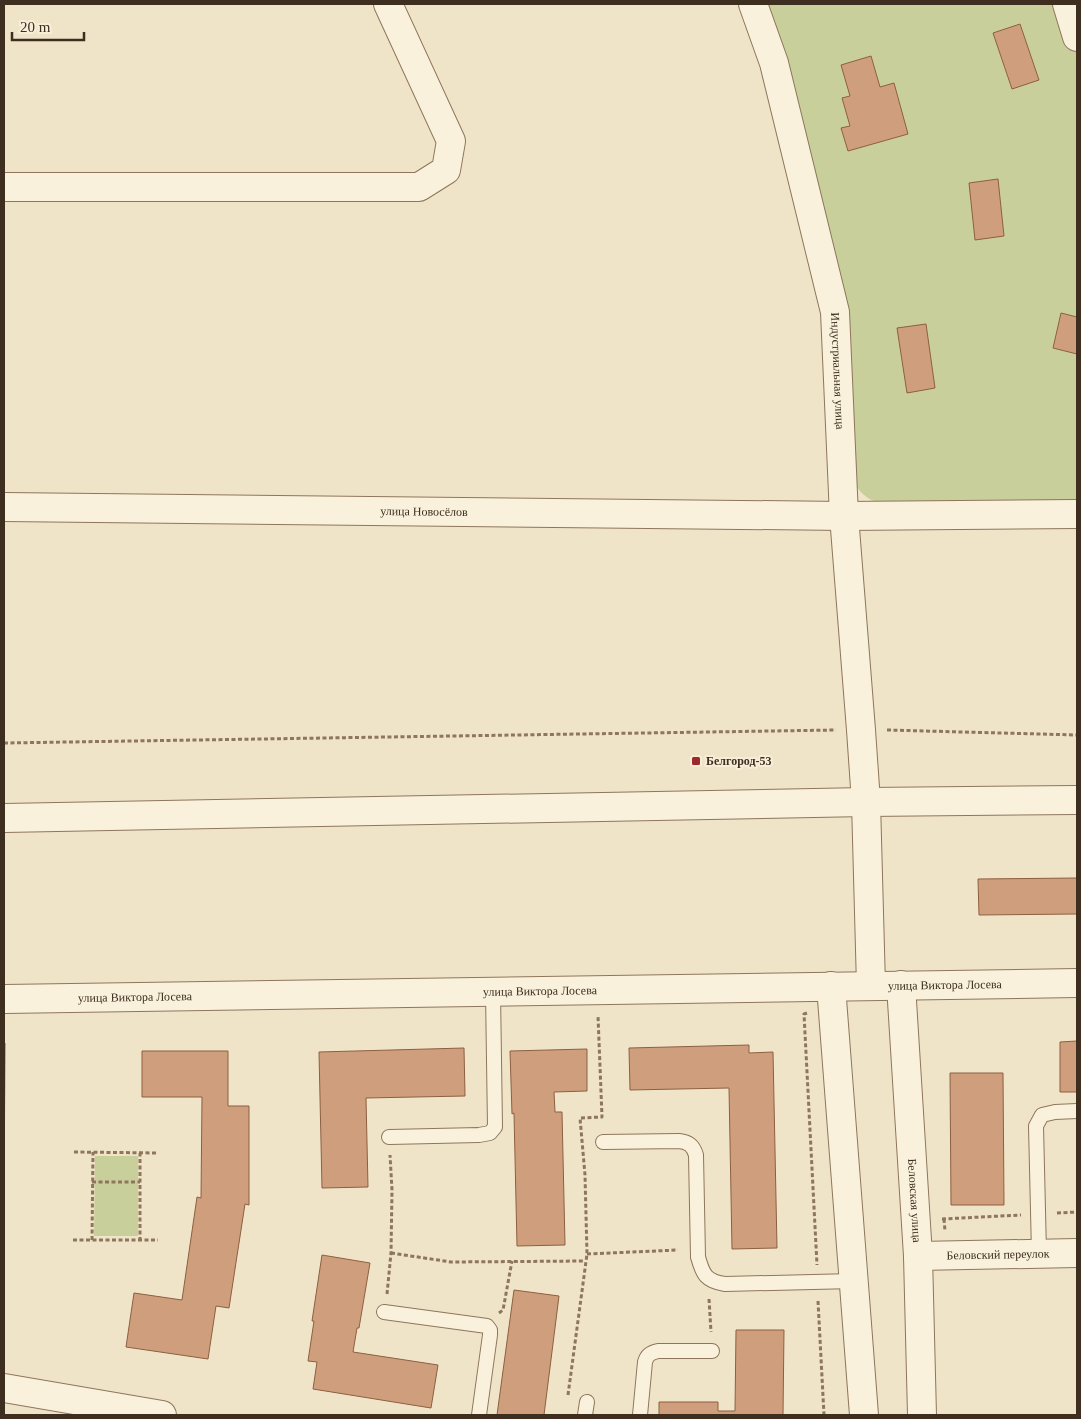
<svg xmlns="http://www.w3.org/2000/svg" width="1081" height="1419" viewBox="0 0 1081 1419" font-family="'Times New Roman',serif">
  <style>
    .green { fill: #c9cf9b }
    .building { fill: #cf9f7d; stroke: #8d5f41 }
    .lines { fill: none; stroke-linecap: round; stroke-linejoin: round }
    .service-casing { stroke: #8d765c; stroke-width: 16 }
    .minor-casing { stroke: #8d765c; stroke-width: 30 }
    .tertiary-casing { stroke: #8d765c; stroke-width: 30 }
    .path { stroke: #8d765c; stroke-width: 3; stroke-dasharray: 4 2.5; stroke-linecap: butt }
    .service { stroke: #faf1dc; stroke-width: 14 }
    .minor { stroke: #faf1dc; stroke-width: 28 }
    .tertiary { stroke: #faf1dc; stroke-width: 28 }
    .poi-dot { fill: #9e2a2b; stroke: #f7eed8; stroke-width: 2 }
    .labels { text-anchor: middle; stroke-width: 4; stroke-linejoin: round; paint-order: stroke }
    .street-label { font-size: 12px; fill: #3d2e20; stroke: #f7eed8 }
    .poi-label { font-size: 12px; font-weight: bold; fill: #3d2e20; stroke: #f7eed8; text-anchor: start }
  </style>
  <rect width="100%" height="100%" fill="#f0e4c8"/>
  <g class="green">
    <path d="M765,4H1077V502L878,503C866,498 860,493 854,482Z"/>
    <polygon points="95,1156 138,1156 138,1236 94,1236"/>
  </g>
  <g class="building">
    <polygon points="1020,24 1039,80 1012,89 993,33"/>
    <polygon points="871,56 880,87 894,83 908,134 848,151 841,128 850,126 842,98 850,96 841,65"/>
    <polygon points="998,179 1004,236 975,240 969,183"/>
    <polygon points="1061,313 1077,317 1077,354 1053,348"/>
    <polygon points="926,324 935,388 907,393 897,328"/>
    <polygon points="1077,878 1077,914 979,915 978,879"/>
    <polygon points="1077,1041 1077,1092 1060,1092 1060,1042"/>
    <polygon points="4,1043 5,1043 4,1198"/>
    <polygon points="749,1045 749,1053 773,1052 777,1248 732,1249 729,1088 630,1090 629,1048"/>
    <polygon points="464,1048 465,1096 366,1098 368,1187 322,1188 319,1052"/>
    <polygon points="587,1049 587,1091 554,1092 555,1112 562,1112 565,1245 517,1246 514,1113 512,1114 510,1051"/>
    <polygon points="142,1051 228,1051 228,1106 249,1106 249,1205 245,1204 229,1308 216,1306 208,1359 126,1347 134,1293 182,1300 197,1197 201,1198 202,1097 142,1097"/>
    <polygon points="950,1073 1003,1073 1004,1205 951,1205"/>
    <polygon points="322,1255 370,1263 359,1328 357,1328 353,1352 438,1365 431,1408 313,1389 317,1362 308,1361 314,1321 312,1321"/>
    <polygon points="514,1290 559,1296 544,1415 497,1415"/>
    <polygon points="736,1330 784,1330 783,1415 659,1415 659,1402 718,1402 718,1411 735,1411"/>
  </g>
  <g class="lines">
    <defs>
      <g id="service">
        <polyline points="389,1137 479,1135 490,1133 495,1127 493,992"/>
        <path d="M603,1142L679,1141C688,1142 693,1145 696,1155L698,1257C703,1275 706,1281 725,1284L854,1281"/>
        <polyline points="1039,1253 1036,1126 1042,1115 1055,1112 1077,1111"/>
        <polyline points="384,1312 487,1326 490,1330 490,1335 479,1415"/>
        <polyline points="585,1415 587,1402"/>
        <path d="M640,1415L645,1362C647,1355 650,1353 658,1351H712"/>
      </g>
      <g id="minor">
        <path id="s1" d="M753,4L774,63L835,312L844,516L861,730L866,802L871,986"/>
        <polyline points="1067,4 1077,37"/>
        <polyline points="4,187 419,187 446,170 451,141 388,4"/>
        <path id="s2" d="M4,507L844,516L1077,514"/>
        <path id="s3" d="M901,985L918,1256L922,1415"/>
        <polyline points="831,986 864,1415"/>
        <path id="s4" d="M4,999L1077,983"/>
        <path id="s5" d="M918,1256L1077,1253"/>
        <polyline points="4,1388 162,1415"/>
      </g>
      <polyline id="tertiary" points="4,818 866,802 1077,800"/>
    </defs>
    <use href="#service" class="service-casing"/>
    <use href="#minor" class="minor-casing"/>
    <use href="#tertiary" class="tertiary-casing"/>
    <g class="path">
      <polyline points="887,730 1077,735"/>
      <polyline points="4,743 836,730"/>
      <polyline points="807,1013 804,1014 817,1265"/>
      <polyline points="74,1152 158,1153"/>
      <polyline points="92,1182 140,1182"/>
      <polyline points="1057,1213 1077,1212"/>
      <polyline points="942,1219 1021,1215"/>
      <polyline points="944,1219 945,1231"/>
      <polyline points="73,1240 158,1240"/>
      <polyline points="92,1240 93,1152"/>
      <polyline points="140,1241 140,1153"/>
      <polyline points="391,1253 451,1262 585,1261"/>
      <polyline points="587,1254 678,1250"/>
      <polyline points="387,1294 391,1253 392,1190 390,1155"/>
      <polyline points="709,1299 711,1332"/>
      <polyline points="818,1301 824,1415"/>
      <polyline points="499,1313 503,1310 512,1261"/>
      <polyline points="568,1395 587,1254 585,1175 580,1118 602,1117 598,1016"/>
    </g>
    <use href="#service" class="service"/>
    <use href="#minor" class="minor"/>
    <use href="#tertiary" class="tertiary"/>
  </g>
  <rect class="poi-dot" x="691" y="756" width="10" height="10" rx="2.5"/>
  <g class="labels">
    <g class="street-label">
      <text dy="4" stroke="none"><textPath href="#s1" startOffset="378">Индустриальная улица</textPath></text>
      <text dy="4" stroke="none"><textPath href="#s2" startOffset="420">улица Новосёлов</textPath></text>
      <text dy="4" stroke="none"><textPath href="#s4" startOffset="941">улица Виктора Лосева</textPath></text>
      <text dy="4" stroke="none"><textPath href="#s4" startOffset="536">улица Виктора Лосева</textPath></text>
      <text dy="4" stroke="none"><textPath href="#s4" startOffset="131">улица Виктора Лосева</textPath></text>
      <text dy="4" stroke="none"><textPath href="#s3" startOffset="216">Беловская улица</textPath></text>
      <text dy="4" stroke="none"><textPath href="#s5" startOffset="80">Беловский переулок</textPath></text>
    </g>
    <g class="poi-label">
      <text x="706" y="765">Белгород-53</text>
    </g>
  </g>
  <rect width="1081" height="1419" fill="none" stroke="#3d2e20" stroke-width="10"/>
  <path d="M12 32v8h72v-8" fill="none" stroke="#3d2e20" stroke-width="2.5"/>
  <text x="20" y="32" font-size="15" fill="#3d2e20" stroke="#f7eed8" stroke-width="4" paint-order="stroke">20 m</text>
</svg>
